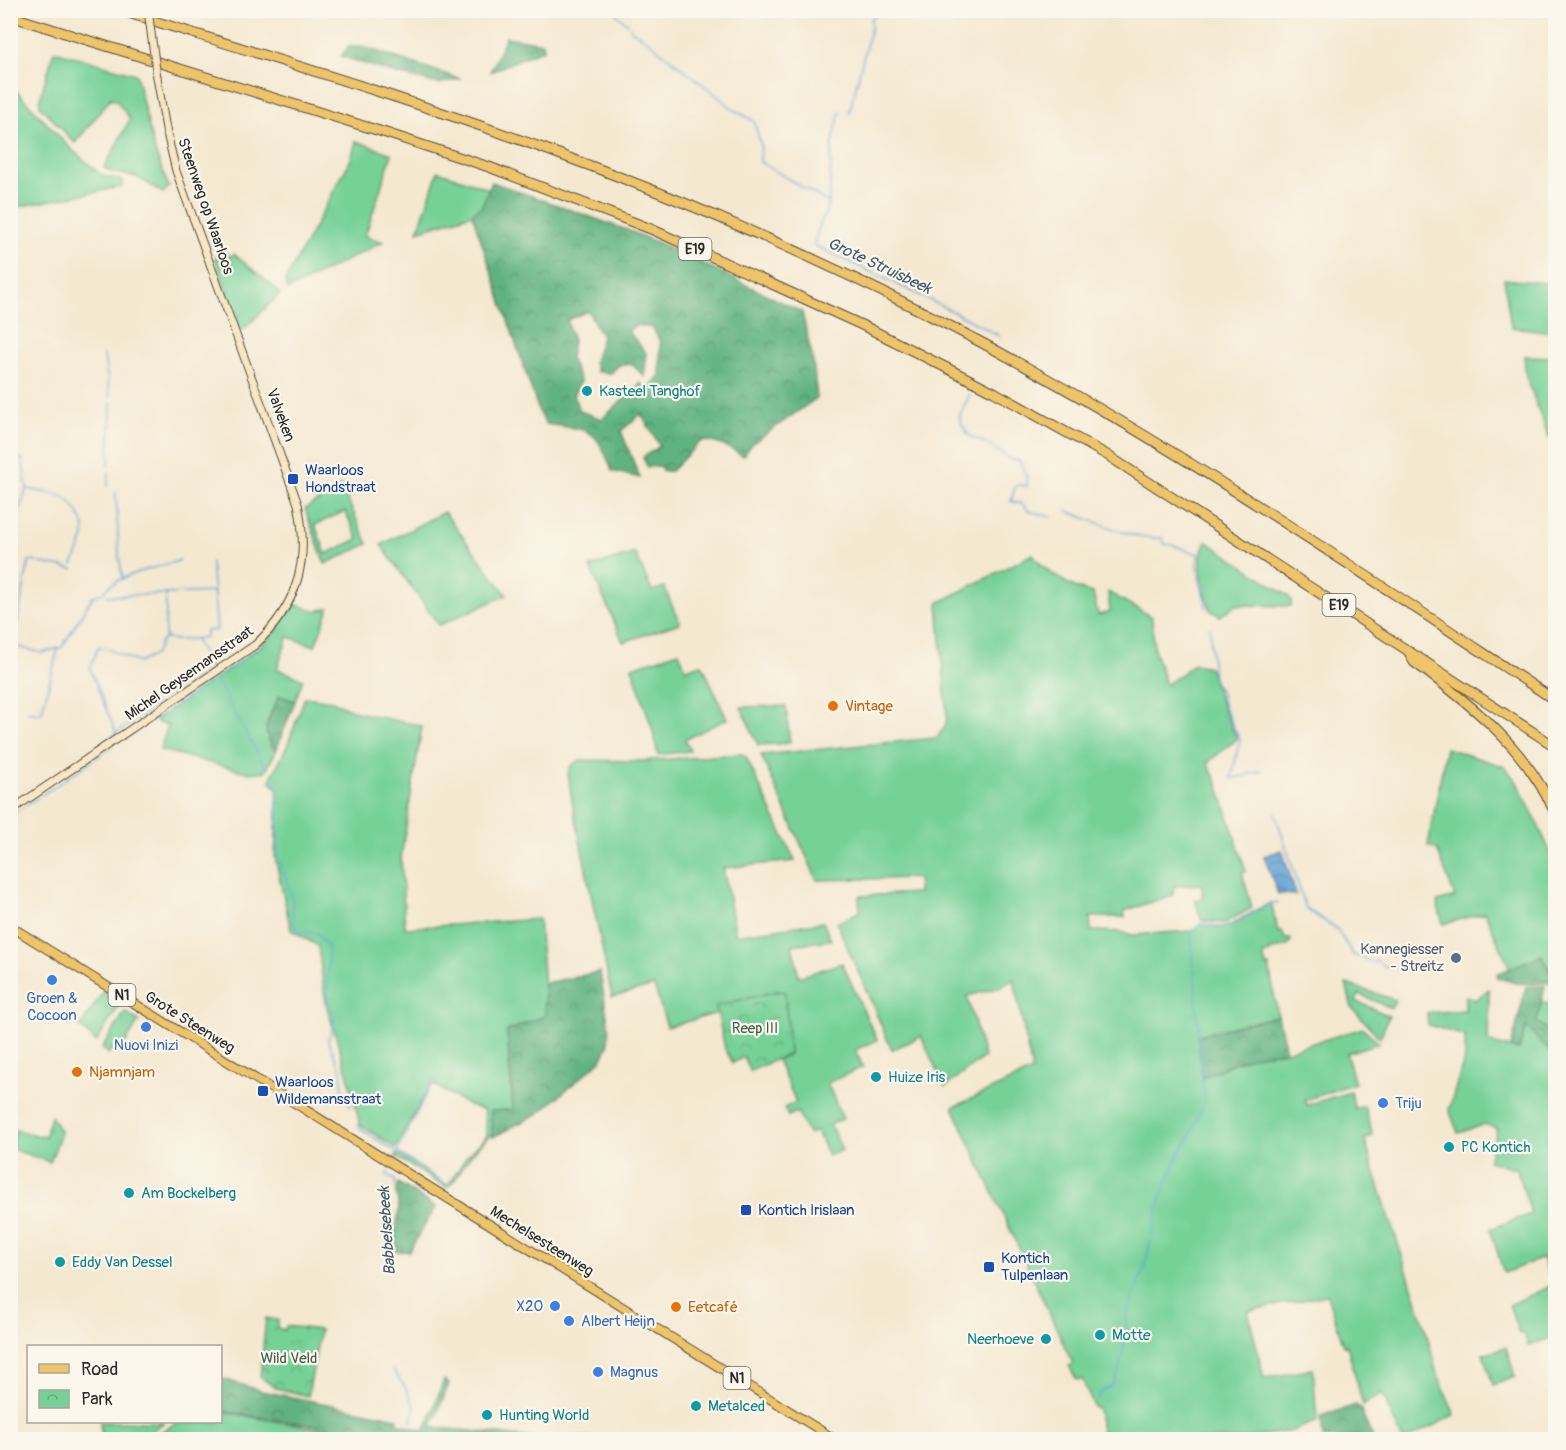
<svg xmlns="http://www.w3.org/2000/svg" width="1566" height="1450" viewBox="0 0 1566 1450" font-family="Pangolin,sans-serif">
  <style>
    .grass { fill: #76d197; stroke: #507e61; stroke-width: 1.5; fill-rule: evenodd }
    .forest { fill: url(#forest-crowns); stroke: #466f56; stroke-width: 1.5; fill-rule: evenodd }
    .park { fill: url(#park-crowns); stroke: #507e61; stroke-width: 1.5 }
    .water { fill: url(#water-waves); stroke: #486881; stroke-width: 1.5 }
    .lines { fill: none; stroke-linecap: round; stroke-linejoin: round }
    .stream { stroke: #64a4d7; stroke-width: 1.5 }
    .secondary-casing { stroke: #494744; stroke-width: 9 }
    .primary-casing { stroke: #494744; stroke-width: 10 }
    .highway-casing { stroke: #494744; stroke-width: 11 }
    .secondary { stroke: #f9e7c3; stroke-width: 7 }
    .primary { stroke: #efc469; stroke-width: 8 }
    .highway { stroke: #efc469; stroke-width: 9 }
    .secondary-bridge-casing { stroke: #494744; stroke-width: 9; stroke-linecap: butt }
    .secondary-bridge { stroke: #f9e7c3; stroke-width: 7 }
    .culture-dot { fill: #0f9aa8; stroke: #fbf7ec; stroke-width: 2 }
    .transit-dot { fill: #1a4fb4; stroke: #fbf7ec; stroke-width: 2 }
    .food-dot { fill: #e8710a; stroke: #fbf7ec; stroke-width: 2 }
    .service-dot { fill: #5c6f8a; stroke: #fbf7ec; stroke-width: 2 }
    .shop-dot { fill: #3f7fe0; stroke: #fbf7ec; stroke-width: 2 }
    .labels { text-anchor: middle; stroke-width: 4.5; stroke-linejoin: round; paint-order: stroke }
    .shield { fill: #fbf7ec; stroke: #696865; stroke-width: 1.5 }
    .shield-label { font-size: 14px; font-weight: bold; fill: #2b2b2b }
    .street-label { font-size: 15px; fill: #2b2b2b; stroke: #fbf7ec }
    .culture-label { font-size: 15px; fill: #0d838f; stroke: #fbf7ec; text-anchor: start }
    .transit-label { font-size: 15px; fill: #164399; stroke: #fbf7ec; text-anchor: start }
    .food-label { font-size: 15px; fill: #c56008; stroke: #fbf7ec; text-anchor: start }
    .service-label { font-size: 15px; fill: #4e5e75; stroke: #fbf7ec; text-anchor: end }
    .shop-label { font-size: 15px; fill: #366cbe; stroke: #fbf7ec; text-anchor: start }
    .park-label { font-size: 15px; fill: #425d4b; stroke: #fbf7ec }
    .water-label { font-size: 16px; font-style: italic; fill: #425b70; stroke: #fbf7ec }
  </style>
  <defs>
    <pattern id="forest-crowns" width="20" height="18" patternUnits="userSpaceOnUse" patternTransform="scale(1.5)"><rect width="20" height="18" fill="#60b380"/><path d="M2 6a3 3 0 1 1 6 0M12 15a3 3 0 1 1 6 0" fill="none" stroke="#4f9269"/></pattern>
    <pattern id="park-crowns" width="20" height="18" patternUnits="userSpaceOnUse" patternTransform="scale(1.5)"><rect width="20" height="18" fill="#76d197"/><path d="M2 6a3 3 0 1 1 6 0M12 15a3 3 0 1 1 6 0" fill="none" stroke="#61aa7b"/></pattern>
    <pattern id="water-waves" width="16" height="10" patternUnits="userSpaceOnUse" patternTransform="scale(1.5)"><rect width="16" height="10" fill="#64a4d7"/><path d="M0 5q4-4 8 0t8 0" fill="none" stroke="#5386af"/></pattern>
  </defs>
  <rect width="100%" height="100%" fill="#fbf7ec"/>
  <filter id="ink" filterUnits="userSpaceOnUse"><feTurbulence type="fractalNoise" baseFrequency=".0167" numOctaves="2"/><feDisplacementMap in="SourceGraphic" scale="12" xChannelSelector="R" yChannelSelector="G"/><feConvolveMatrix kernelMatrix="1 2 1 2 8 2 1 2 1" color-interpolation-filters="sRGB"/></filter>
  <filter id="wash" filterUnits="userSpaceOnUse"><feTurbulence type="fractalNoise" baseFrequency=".008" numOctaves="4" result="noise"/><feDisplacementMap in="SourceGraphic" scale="24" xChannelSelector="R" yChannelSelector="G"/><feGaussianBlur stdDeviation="1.35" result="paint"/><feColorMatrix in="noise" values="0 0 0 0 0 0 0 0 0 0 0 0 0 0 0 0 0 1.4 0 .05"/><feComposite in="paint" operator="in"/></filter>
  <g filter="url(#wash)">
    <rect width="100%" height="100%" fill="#f4e8d0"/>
    <g class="grass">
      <polygon points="54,51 136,74 154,149 169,187 163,193 137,177 112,172 104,168 130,119 117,101 111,98 75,143 40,106 40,98"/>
      <polygon points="10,84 70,148 103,176 122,180 122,187 11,208"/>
      <polygon points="356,141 392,154 365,236 383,242 288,290 285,282 289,274 351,159"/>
      <polygon points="438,171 489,189 482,206 472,214 418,231"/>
      <polygon points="225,252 231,257 234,254 274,287 280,294 243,330 239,329 215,258"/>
      <polygon points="1504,279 1555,284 1553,332 1511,327"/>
      <polygon points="1524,356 1555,357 1555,438 1549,438 1526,376"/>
      <path d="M341,486L368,544L325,564L305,509ZM345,511L358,539L326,554L315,525Z"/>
      <polygon points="444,512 507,595 439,625 381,545"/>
      <path d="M1206,541L1287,595L1291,600V606L1236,605L1220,616L1210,610C1204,588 1195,562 1206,541Z"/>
      <polygon points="635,553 652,591 664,587 680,623 623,642 590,567"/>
      <path d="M1033,554C1043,571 1074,590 1093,593L1098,615L1110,612L1108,592L1152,617L1154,649L1166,685L1194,664L1209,667L1222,706L1237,739L1207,763L1217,781L1246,871L1242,872L1252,908L1225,923L1202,921L1195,900L1202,898V884L1174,886L1173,895L1124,911L1125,917H1090L1091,931L1120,932L1133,935L1191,931L1201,924L1219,927L1229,926L1262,907L1271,903L1278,932L1282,931L1285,939H1291L1289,945L1269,951L1270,953L1263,955L1266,966H1269L1278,1016L1199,1035L1240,1060L1259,1053L1286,1051L1363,1028L1379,1043L1346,1053L1355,1083L1305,1100L1307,1105L1350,1092L1355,1109L1364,1106L1373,1136L1365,1139L1370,1159L1424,1323L1436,1371L1455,1415L1407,1439H1402L1382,1393L1363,1405L1347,1345L1344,1346L1327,1295L1248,1311L1264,1378L1313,1369L1317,1421L1292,1431L1240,1439H1102L1098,1409L1094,1407L1082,1379L1077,1380L1069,1366L1073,1364L953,1107L1032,1071L1014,979L1001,987L967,996L984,1057L945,1087L921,1036L892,1050L837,923L860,911L859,896L918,893V878L817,880L761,755L936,738L945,727L947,717L938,603Z"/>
      <path d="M294,604L316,611L329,608L315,646L288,637L277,669L303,679L295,701L279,696C269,720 258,728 276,751L266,771L250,773L160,750L168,725L158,723L156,719L260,647L274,634Z"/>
      <polygon points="679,652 686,669 702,664 727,719 685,739 690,751 658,755 652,728 632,667"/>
      <polygon points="305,697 332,701 357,712 422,726 401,858 405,928 539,919 546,1016 507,1031 513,1110 491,1111 493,1137 490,1135 470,1156 452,1184 447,1188 395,1156 397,1154 401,1155 445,1184 449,1184 466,1157 487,1136 484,1110 468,1105 431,1083 396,1148 360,1125 348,1076 326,1004 318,946 291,930 275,857 278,791 270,780 287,746"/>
      <polygon points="786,706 790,743 758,745 741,707"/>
      <polygon points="1446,748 1505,767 1516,781 1531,810 1555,862 1555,980 1542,955 1510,968 1485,913 1443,924 1437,902 1455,897 1437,849 1428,846"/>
      <polygon points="742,754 746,757 795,861 723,868 736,935 823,922 831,940 792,945 799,977 842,963 877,1040 855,1050 863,1067 827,1083 843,1119 830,1125 842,1150 828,1156 817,1131 808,1134 797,1112 788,1116 784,1108 796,1102 777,1060 789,1054 785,992 777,991 717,1006 718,1013 667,1027 654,986 612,997 572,801 568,773 571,766 580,760 641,761"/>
      <polygon points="1346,984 1395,1000 1391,1008 1359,994 1356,1001 1389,1016 1380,1038 1352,1008"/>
      <polygon points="1489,989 1488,1042 1519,1050 1526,1026 1537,1022 1542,1002 1555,1006 1555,1337 1528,1345 1524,1333 1519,1334 1509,1305 1553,1285 1542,1258 1504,1273 1490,1229 1531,1214 1517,1169 1488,1161 1497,1129 1485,1124 1458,1133 1449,1109 1465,1057 1465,1036 1428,1025 1427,1013 1465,1010 1465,997 1468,996 1475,1000"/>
      <polygon points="103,992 121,1003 96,1042 80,1027"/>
      <polygon points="125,1012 139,1021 119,1053 112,1049 108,1054 102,1048"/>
      <polygon points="51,1116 61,1133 50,1162 11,1149 15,1130 45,1137"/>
      <polygon points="1506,1347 1515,1377 1493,1385 1483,1354"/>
      <polygon points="221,1412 382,1439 148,1439 178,1422 220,1422"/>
      <polygon points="100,1422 165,1422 138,1440 102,1439"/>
    </g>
    <g class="forest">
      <polygon points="506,37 543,43 544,49 490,72"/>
      <polygon points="361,46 460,79 439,84 393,73 341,56 348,47"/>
      <path d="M492,182L627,230L673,249L802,312L813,361L817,398L753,443L743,456C732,448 715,441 701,441L671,471H662L661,466L647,467L643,457L660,446L641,414L621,431L640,478L612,471C595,426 592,431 546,424L539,412L472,214L482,206ZM588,311L602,337L594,361L597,372L611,373L619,365L632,364L645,377L646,353L628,331L636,325L653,328L660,342V375L647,391L641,383L602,419L580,411L573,395L581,382L570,358L573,341L567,320Z"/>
      <path d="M279,696L295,701L276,751C258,728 269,720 279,696Z"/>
      <polygon points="1542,955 1555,982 1531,984 1515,983 1498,978 1497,974"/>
      <polygon points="600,972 609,1029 608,1046 601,1060 539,1113 493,1137 490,1111 513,1110 507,1031 545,1016 544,983"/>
      <polygon points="1545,986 1537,1022 1555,1037 1551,1053 1526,1027 1519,1050 1511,1048 1526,987"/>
      <path d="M1278,1016L1286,1051C1249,1054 1234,1063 1202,1078L1198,1035Z"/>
      <polygon points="398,1183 436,1207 409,1251 396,1252 396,1229 399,1209 396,1192"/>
      <polygon points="220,1378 262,1391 398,1418 397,1423 422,1430 426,1427 444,1380 449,1384 432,1427 536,1438 575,1437 600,1439 410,1439 407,1438 369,1434 221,1411"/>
      <polygon points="1356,1405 1360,1408 1373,1439 1323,1439 1321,1416"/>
    </g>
    <g class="park">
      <polygon points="777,991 785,992 789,1054 750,1071 744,1057 733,1063 725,1049 716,1006"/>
      <polygon points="266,1318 278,1320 277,1328 285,1330 286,1326 320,1330 308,1396 276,1388 260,1377"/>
    </g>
    <polygon class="water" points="1282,850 1296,895 1278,894 1264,856"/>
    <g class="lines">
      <g class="stream">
        <polyline points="616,10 617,15 628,24"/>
        <polyline points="888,14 918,10"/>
        <path d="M630,27L632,31L643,37L736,111L754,121L761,146L760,162L829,203C825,217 816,230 814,245C876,275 939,302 999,336L1000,339"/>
        <polyline points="849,114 871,27 871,18 878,15"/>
        <polyline points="829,202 832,146 840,112 841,113"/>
        <polyline points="104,355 110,397"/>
        <polyline points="970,394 960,415 960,421 969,436 986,443 1010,459 1020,461 1026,474 1027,486 1019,485 1015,486 1011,502 1021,503 1029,511 1051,517"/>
        <polyline points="15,443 14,458 22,458 27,488 20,508"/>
        <polyline points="109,466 111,402"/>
        <polyline points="108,486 109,472"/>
        <polyline points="28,489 55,494"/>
        <polyline points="116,493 119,557 123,579"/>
        <path d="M58,495C65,496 69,501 73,506C93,532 83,538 73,565"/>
        <polyline points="10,504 20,508 17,521"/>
        <path d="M1067,511C1099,522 1127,539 1162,538L1164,544L1172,545L1198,554C1195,572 1204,590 1206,608"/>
        <polyline points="41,563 73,569"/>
        <polyline points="107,596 166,594"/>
        <polyline points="166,598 166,594 213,592"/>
        <polyline points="166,601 165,638 175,640 195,639"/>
        <polyline points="1210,628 1213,679 1221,693 1224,707 1240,740 1231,779 1261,771"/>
        <path d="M10,645L42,653L62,647L93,596L103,593C114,575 160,567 180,560"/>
        <polyline points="13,645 29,561 37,562"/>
        <polyline points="211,670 195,639 206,637 206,631 217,630 211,562"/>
        <path d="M227,670C277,636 305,601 308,540"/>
        <polyline points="215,678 267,770"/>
        <polyline points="162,703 210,669"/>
        <polyline points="27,711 39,713 42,711 58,649"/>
        <polyline points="165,712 224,672"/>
        <polyline points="141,717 158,704"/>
        <polyline points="149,722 162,714"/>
        <path d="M116,733L90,669L98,647L106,648L139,663C151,655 157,658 160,642L165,638"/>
        <polyline points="124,740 137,731"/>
        <polyline points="96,747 138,718"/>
        <polyline points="96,758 110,748"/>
        <polyline points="271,779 278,790 277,796"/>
        <polyline points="64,780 93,760"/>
        <polyline points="42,795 61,782"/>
        <polyline points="277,797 278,857"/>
        <polyline points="1275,813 1306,909 1336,928 1354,956 1362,956 1369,963 1377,961 1384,966 1404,967"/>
        <polyline points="10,816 38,797"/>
        <polyline points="280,860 292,898 293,924 300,931 318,934 322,941 328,945 328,1000 335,1018 328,1041 341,1070 343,1093 351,1107"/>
        <polyline points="358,1124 360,1129 395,1151"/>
        <path d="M397,1152C409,1127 422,1103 436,1078"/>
        <polyline points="398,1153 444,1183"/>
        <polyline points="388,1172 387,1175 395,1180 395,1185"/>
        <polyline points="393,1370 405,1387 415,1408 411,1422"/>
        <path d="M1097,1399L1100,1393L1113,1385L1118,1374L1123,1351L1128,1310L1144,1269L1161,1197L1179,1154L1190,1137L1205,1101L1202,1078L1191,931L1201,924C1209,926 1218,928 1225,927C1241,924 1257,906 1278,902"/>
      </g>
    </g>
  </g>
  <g filter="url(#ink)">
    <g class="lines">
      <defs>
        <path id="secondary" d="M10,811L255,645C298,605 310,561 298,504L176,171L166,129L157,77"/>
        <polyline id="primary" points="10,926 836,1440"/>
        <g id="highway">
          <path d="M119,10C262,55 407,98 548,150C674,196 798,249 917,309C1141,422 1347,563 1556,701"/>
          <polyline points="10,16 386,133 489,167 651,229 866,327 994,392 1107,455 1556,747"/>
          <path d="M1409,652L1414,662C1472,705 1526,747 1556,815"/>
        </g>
      </defs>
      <use href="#secondary" class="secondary-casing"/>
      <use href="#primary" class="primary-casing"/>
      <use href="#highway" class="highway-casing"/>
      <use href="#secondary" class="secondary"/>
      <use href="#primary" class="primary"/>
      <use href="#highway" class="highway"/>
      <defs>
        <polyline id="secondary-bridge" points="148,10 157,77"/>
      </defs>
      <use href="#secondary-bridge" class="secondary-bridge-casing"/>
      <use href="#secondary-bridge" class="secondary-bridge"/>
    </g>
  </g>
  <g class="culture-dot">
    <circle cx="587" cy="391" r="6"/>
    <circle cx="876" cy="1077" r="6"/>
    <circle cx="1449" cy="1147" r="6"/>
    <circle cx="129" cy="1193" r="6"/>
    <circle cx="60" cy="1262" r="6"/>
    <circle cx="1100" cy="1335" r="6"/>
    <circle cx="1046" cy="1339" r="6"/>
    <circle cx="696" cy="1406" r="6"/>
    <circle cx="487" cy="1415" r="6"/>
  </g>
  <g class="transit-dot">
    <rect x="287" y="473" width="12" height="12" rx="3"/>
    <rect x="257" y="1085" width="12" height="12" rx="3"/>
    <rect x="740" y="1204" width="12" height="12" rx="3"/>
    <rect x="983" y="1261" width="12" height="12" rx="3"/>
  </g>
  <g class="food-dot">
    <circle cx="833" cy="706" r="6"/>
    <circle cx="77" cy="1072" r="6"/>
    <circle cx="676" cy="1307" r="6"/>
  </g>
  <circle class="service-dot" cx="1456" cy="958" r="6"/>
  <g class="shop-dot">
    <circle cx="52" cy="980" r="6"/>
    <circle cx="146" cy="1027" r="6"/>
    <circle cx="1383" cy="1103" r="6"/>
    <circle cx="555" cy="1306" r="6"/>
    <circle cx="569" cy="1321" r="6"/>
    <circle cx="598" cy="1372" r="6"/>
  </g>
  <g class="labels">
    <g class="shield">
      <rect x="678.5" y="238" width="33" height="22" rx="4.5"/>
      <rect x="1322.5" y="594" width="33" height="22" rx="4.5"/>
      <rect x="108.5" y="984" width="27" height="22" rx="4.5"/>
      <rect x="723.5" y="1367" width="27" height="22" rx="4.5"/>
    </g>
    <g class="shield-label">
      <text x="695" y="254">E19</text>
      <text x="1339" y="610">E19</text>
      <text x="122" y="1000">N1</text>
      <text x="737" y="1383">N1</text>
    </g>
    <g class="street-label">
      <text transform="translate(206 206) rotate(71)" y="5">Steenweg op Waarloos</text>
      <text transform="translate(281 415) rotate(70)" y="5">Valveken</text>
      <text transform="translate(189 673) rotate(-35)" y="5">Michel Geysemansstraat</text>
      <text transform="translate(190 1022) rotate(32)" y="5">Grote Steenweg</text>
      <text transform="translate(542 1241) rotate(32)" y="5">Mechelsesteenweg</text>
    </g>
    <g class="culture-label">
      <text x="599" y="396">Kasteel Tanghof</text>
      <text x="888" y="1082">Huize Iris</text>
      <text x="1461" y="1152">PC Kontich</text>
      <text x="141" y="1198">Am Bockelberg</text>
      <text x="72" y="1267">Eddy Van Dessel</text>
      <text x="1112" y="1340">Motte</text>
      <text x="1034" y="1344" text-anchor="end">Neerhoeve</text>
      <text x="708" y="1411">Metalced</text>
      <text x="499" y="1420">Hunting World</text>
    </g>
    <g class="transit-label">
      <text x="305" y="475">Waarloos<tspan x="305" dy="17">Hondstraat</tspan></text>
      <text x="275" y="1087">Waarloos<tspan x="275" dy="17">Wildemansstraat</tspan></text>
      <text x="758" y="1215">Kontich Irislaan</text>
      <text x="1001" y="1263">Kontich<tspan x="1001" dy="17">Tulpenlaan</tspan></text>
    </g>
    <g class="food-label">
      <text x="845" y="711">Vintage</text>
      <text x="89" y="1077">Njamnjam</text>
      <text x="688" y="1312">Eetcafé</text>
    </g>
    <g class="service-label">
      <text x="1444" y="954">Kannegiesser<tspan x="1444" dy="17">- Streitz</tspan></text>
    </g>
    <g class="shop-label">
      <text x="52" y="1003" text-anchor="middle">Groen &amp;<tspan x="52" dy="17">Cocoon</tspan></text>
      <text x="146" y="1050" text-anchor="middle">Nuovi Inizi</text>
      <text x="1395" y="1108">Triju</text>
      <text x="543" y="1311" text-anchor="end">X2O</text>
      <text x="581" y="1326">Albert Heijn</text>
      <text x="610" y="1377">Magnus</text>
    </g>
    <g class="park-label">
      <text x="755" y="1033">Reep III</text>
      <text x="289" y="1363">Wild Veld</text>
    </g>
    <g class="water-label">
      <text transform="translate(880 265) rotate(25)" y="6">Grote Struisbeek</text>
      <text transform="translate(386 1231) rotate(-94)" y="6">Babbelsebeek</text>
    </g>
  </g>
  <rect width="1566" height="1450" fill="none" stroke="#fbf7ec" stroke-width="36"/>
  <rect x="27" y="1345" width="195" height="78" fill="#fbf7ec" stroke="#a8a59f" stroke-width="1.5"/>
  <rect x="39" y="1364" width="30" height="9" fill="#efc469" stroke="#a8a59f" stroke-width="1.5"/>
  <text x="81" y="1375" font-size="18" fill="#2b2b2b">Road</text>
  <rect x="39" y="1390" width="30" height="18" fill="url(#park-crowns)" stroke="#a8a59f" stroke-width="1.5"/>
  <text x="81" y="1405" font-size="18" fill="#2b2b2b">Park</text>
</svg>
